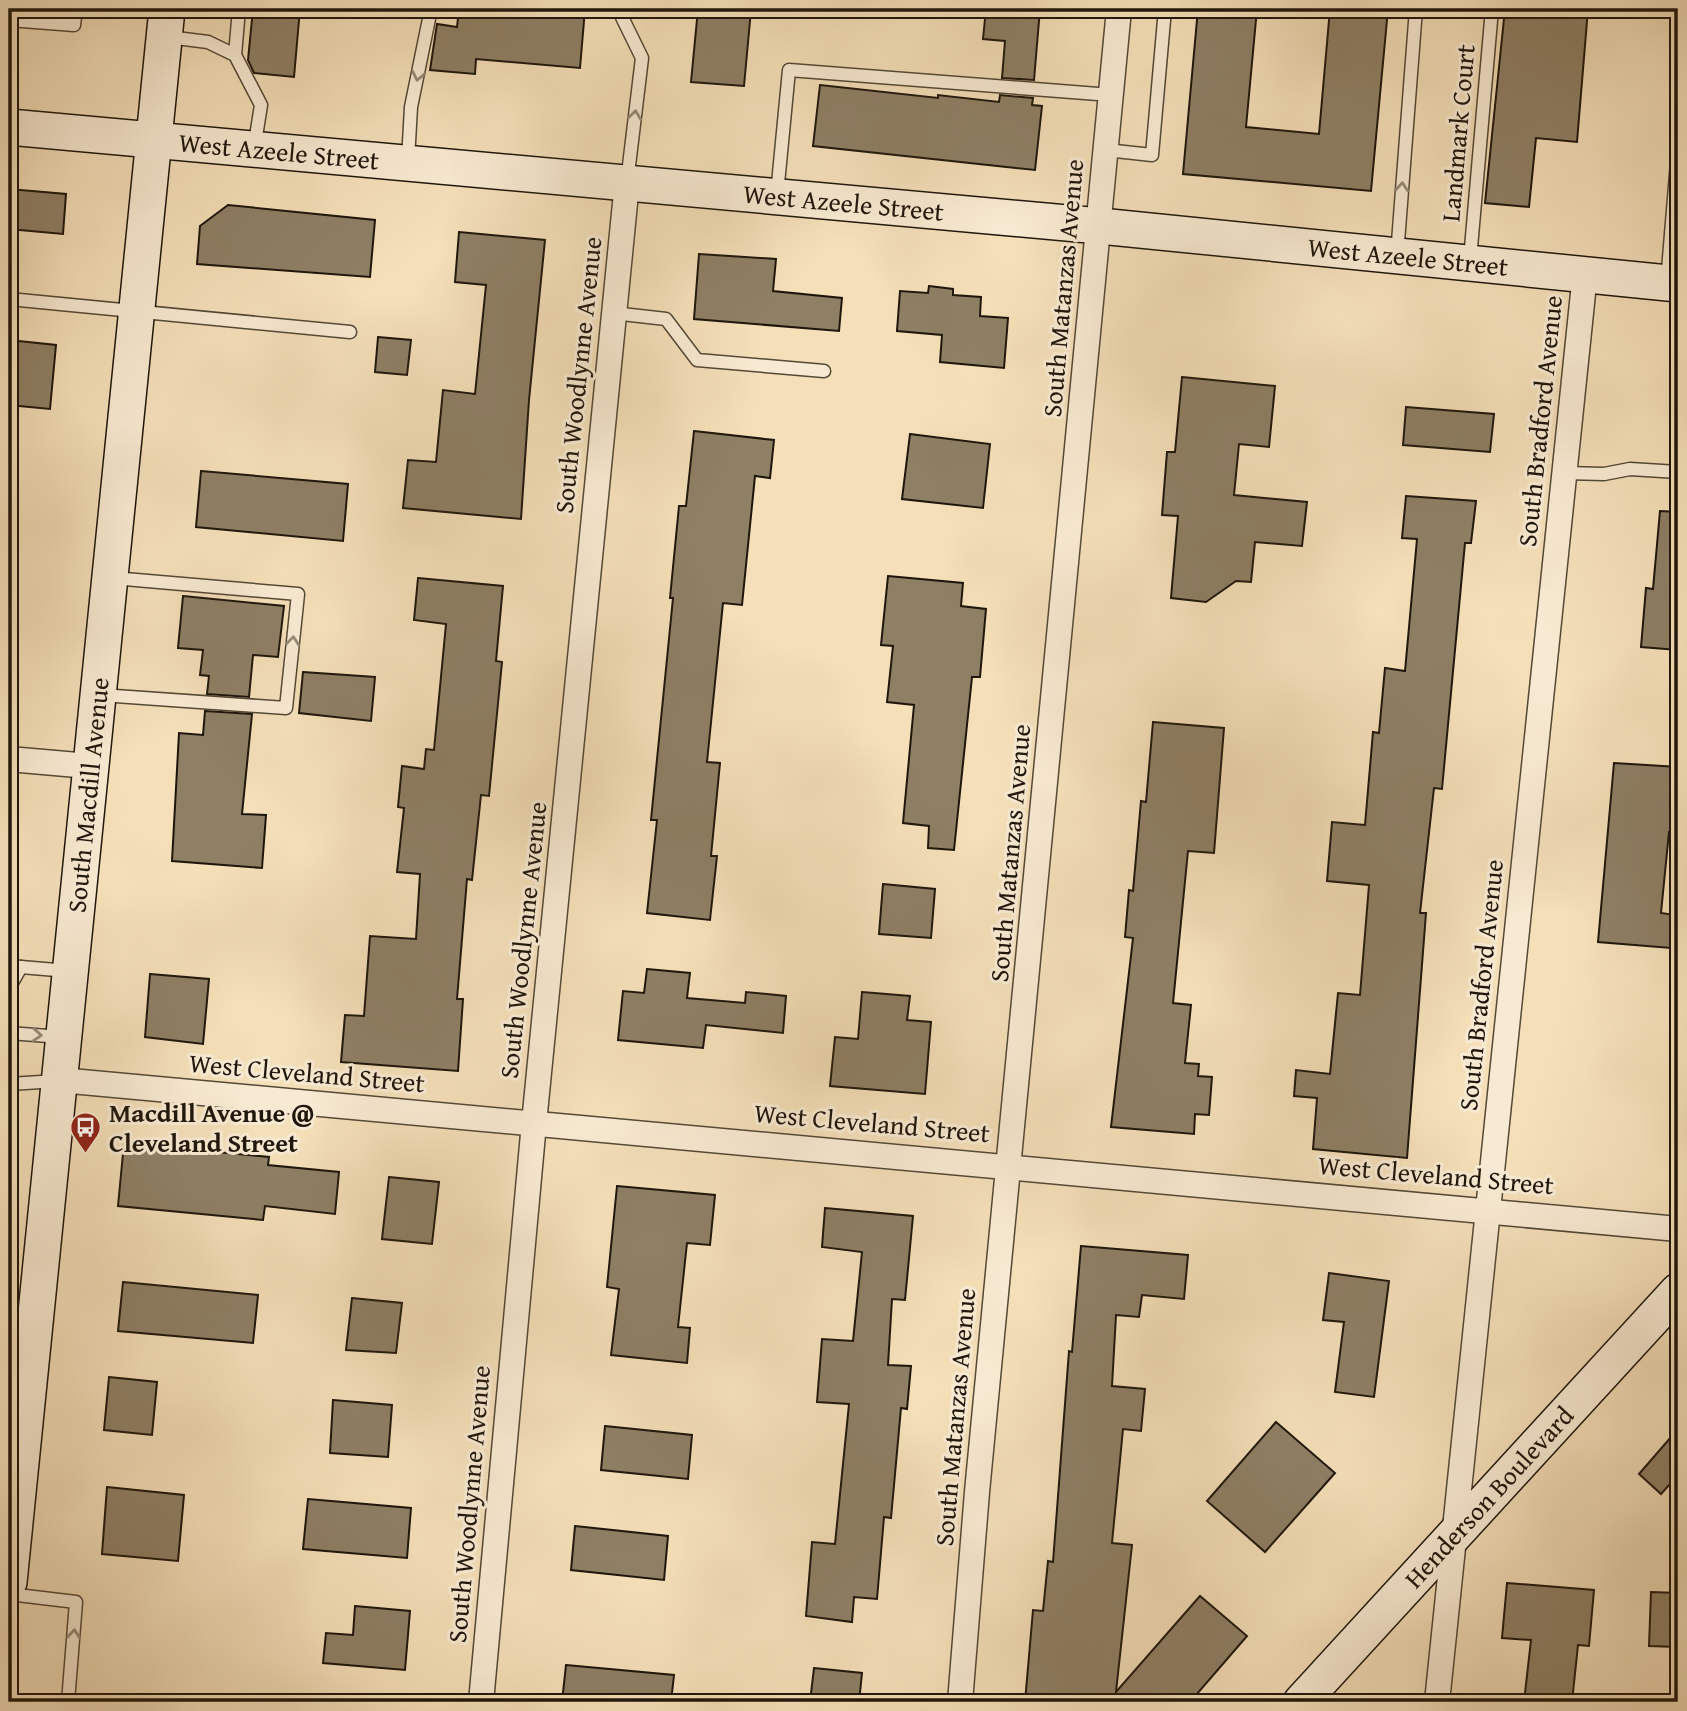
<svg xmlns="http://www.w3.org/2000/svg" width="1687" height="1711" viewBox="0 0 1687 1711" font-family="'Gentium Book Plus',serif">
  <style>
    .building { fill: #8e7f65; stroke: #1f160b; stroke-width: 2 }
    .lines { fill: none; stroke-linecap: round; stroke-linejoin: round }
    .lane-casing { stroke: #544836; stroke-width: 15 }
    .street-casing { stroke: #544836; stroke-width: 27 }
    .secondary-casing { stroke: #1f160b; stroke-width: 38 }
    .lane { stroke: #f8ead2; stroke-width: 12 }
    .street { stroke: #f8ead2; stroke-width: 24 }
    .secondary { stroke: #f8ead2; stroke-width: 35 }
    .oneway { stroke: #968b78 }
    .labels { text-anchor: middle; stroke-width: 6; stroke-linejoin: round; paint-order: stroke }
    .street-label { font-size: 26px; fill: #1f160b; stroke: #f8ead2 }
    .poi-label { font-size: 26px; font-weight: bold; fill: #1f160b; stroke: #f8ead2; text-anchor: start }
  </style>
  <rect width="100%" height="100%" fill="#f4dfb9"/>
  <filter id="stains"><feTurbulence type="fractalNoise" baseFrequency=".00286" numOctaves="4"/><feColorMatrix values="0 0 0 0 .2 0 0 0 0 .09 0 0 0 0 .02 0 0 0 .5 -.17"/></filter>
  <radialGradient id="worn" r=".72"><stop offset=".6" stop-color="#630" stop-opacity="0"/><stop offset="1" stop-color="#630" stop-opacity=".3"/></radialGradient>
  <g class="building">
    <polygon points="253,9 300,9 294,77 254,73 248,60"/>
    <polygon points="459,9 585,9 580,68 476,59 475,74 430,70 437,24 457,27"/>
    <polygon points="698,9 751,10 744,86 691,82"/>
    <polygon points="986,9 1040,9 1034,80 1002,78 1005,41 983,39"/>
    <polygon points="1198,9 1257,9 1246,127 1319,134 1330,9 1388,9 1371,191 1183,174"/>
    <polygon points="1505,9 1588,9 1577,142 1536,138 1529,207 1485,203"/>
    <polygon points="820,85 938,98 938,95 999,102 1000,95 1033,98 1032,105 1042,106 1035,170 813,146"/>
    <polygon points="9,189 66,194 63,234 9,229"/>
    <polygon points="228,205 375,220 370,277 197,264 200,226"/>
    <polygon points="459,232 545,240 529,400 521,519 403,508 408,460 436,462 443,390 475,394 486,285 455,282"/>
    <polygon points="699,254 776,259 773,291 842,298 839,331 694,319"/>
    <polygon points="929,286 953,289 953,295 981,297 980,316 1008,318 1004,368 940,362 942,335 897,331 900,291 928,293"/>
    <polygon points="378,337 411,340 407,375 375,372"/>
    <polygon points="9,340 56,345 50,409 9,405"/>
    <polygon points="1182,377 1275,386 1269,447 1239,444 1234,495 1307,502 1302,546 1255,542 1251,582 1236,581 1206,602 1171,598 1178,516 1162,515 1167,452 1175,452"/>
    <polygon points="1406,407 1494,414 1490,452 1403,445"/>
    <polygon points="694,431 774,440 770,478 755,476 742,605 723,603 707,762 720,763 711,856 717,856 710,920 647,913 657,820 651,820 673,598 670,598 679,506 686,506"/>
    <polygon points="910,434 990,444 983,508 902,499"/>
    <polygon points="201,471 348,484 343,541 196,527"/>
    <polygon points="1406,496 1476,501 1471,543 1465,543 1442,789 1434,788 1420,913 1426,913 1407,1158 1313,1149 1317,1098 1294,1096 1296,1070 1330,1074 1338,993 1360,995 1369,885 1327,881 1332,822 1365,825 1373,732 1379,733 1385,668 1405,671 1417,539 1402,538"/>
    <polygon points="1660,511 1678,512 1678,650 1641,647 1646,588 1653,589"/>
    <polygon points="888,576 963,583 961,606 986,609 980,677 972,677 954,850 928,848 929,826 903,823 914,705 887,702 893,646 881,645"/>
    <polygon points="418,578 503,586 496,661 502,662 489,796 481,795 472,880 467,879 457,999 463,999 458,1071 341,1062 345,1015 364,1016 370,936 416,939 420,874 397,872 404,808 398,807 402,766 424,769 426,749 434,750 446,624 414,620"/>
    <polygon points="183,596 284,606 278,657 253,655 249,697 207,694 209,676 200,675 203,650 178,648"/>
    <polygon points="303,672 375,677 371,721 299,713"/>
    <polygon points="205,711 252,714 242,814 266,815 262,868 172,861 179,733 203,735"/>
    <polygon points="1153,722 1224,728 1214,853 1188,851 1173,1003 1191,1005 1185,1063 1199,1064 1198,1076 1212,1077 1209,1115 1195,1114 1194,1134 1111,1127 1133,938 1125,937 1129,890 1133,891 1141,801 1146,802"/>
    <polygon points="1614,763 1678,767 1678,832 1669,832 1661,913 1675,915 1671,948 1598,942"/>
    <polygon points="883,884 935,889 931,938 879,934"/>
    <polygon points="647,969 690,973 687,998 745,1003 746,992 786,996 783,1033 706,1025 703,1048 618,1040 623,991 644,993"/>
    <polygon points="150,974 209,979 203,1044 145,1037"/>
    <polygon points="862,992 910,996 907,1020 931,1022 925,1094 830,1086 835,1037 858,1039"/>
    <polygon points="124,1143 269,1157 268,1165 339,1172 335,1214 265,1206 263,1220 118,1206"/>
    <polygon points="389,1177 439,1182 432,1244 382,1239"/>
    <polygon points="617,1186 715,1195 710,1245 687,1243 678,1327 690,1328 687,1363 611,1355 619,1289 607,1287"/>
    <polygon points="825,1208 913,1216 905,1300 892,1299 888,1365 911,1366 907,1409 901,1408 891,1518 884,1517 877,1599 854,1597 852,1622 806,1616 812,1542 835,1544 849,1404 817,1402 822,1339 853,1341 862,1252 822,1247"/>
    <polygon points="1081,1246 1188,1255 1184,1299 1142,1295 1139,1317 1116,1315 1112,1386 1145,1389 1141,1431 1123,1429 1112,1543 1132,1545 1116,1692 1200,1596 1247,1636 1190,1702 1025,1702 1033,1610 1043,1611 1048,1561 1053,1562 1069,1351 1072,1352"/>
    <polygon points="1329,1273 1389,1281 1374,1397 1335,1392 1344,1322 1323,1320"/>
    <polygon points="123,1282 258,1295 253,1343 118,1331"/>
    <polygon points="352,1298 402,1303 396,1353 346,1350"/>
    <polygon points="109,1377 157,1382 152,1435 104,1430"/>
    <polygon points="333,1400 392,1405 388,1457 330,1453"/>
    <polygon points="1276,1422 1335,1473 1265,1552 1207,1501"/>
    <polygon points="605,1426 692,1435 688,1479 601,1470"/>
    <polygon points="1678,1429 1678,1475 1661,1494 1639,1474"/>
    <polygon points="107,1487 184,1495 178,1561 102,1554"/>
    <polygon points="308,1499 411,1508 407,1558 303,1549"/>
    <polygon points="575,1526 668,1536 664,1580 571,1570"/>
    <polygon points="1507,1583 1594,1590 1589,1646 1578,1645 1572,1702 1524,1702 1531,1640 1502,1638"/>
    <polygon points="1651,1592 1678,1593 1678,1647 1649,1646"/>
    <polygon points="355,1606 410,1611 405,1670 323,1663 326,1633 353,1635"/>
    <polygon points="566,1665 674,1675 671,1702 562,1702"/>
    <polygon points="814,1668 862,1673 859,1702 810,1702"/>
  </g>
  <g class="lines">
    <defs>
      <g id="lane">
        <polyline points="618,9 642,58 627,182"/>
        <polyline points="9,20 74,25 76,9"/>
        <polyline points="168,37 208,42 235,55 261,105 254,149"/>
        <polyline points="235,55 239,9"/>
        <polyline points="1106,150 1152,155 1165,9"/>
        <polyline points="408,160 411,107 431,9"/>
        <polyline points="777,194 789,70 1111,95"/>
        <polyline points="1397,255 1416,9"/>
        <polyline points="1470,259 1492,9"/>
        <polyline points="1667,282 1678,150"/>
        <polyline points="9,299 350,332"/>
        <polyline points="613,313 666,319 697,360 824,371"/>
        <polyline points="1565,473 1604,474 1630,469 1678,472"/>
        <polyline points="101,695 286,708 298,594 113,578"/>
        <polyline points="9,966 68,971"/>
        <polyline points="9,988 21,967"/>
        <polyline points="9,1033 61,1037"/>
        <polyline points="9,1084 57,1081"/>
        <polyline points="9,1594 76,1602 68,1702"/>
      </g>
      <g id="street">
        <polyline points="9,759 89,766"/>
        <polyline points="60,1080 1678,1229"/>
        <polyline points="481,1702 534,1123 627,183"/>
        <polyline points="960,1702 977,1492 1119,9"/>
        <polyline points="1437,1702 1585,274"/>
      </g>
      <g id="secondary">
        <path id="s1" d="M9,127L1100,226L1678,284"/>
        <path id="s2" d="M9,1582L167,9"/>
        <path id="s3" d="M1301,1702L1678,1291"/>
      </g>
    </defs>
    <use href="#lane" class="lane-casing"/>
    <use href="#street" class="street-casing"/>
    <use href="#secondary" class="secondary-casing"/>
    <use href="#lane" class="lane"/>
    <use href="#street" class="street"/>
    <use href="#secondary" class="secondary"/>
  </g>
  <defs><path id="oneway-chevron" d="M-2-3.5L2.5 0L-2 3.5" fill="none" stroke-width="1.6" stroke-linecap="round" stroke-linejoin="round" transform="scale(1.75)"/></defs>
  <g class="oneway">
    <use href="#oneway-chevron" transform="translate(418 76) rotate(102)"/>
    <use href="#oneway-chevron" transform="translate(635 115) rotate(-83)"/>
    <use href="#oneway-chevron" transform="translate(1402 187) rotate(-86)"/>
    <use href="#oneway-chevron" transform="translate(293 641) rotate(-84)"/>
    <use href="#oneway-chevron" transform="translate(37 1035) rotate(4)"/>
    <use href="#oneway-chevron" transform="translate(74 1634) rotate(-85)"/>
  </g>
  <defs>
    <symbol id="bus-pin" viewBox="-11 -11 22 30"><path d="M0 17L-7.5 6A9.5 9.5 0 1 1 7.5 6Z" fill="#8f2418" stroke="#f8ead2"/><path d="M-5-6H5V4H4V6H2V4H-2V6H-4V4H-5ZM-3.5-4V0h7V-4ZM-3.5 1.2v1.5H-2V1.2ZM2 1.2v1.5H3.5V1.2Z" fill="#fff"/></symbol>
  </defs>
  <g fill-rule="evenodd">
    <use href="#bus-pin" x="68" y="1110" width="35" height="47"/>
  </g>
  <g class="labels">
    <g class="street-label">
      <text transform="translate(1458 133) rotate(-85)" y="9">Landmark Court</text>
      <text dy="9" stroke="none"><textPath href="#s1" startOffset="271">West Azeele Street</textPath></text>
      <text dy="9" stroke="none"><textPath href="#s1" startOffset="838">West Azeele Street</textPath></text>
      <text dy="9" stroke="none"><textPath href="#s1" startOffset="1405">West Azeele Street</textPath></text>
      <text transform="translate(1063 288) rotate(-85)" y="9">South Matanzas Avenue</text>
      <text transform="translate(578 375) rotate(-84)" y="9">South Woodlynne Avenue</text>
      <text transform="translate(1540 421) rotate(-84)" y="9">South Bradford Avenue</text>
      <text dy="9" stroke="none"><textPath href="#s2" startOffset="791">South Macdill Avenue</textPath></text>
      <text transform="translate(1010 853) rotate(-85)" y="9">South Matanzas Avenue</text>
      <text transform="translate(523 940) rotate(-84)" y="9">South Woodlynne Avenue</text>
      <text transform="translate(1481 985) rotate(-84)" y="9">South Bradford Avenue</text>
      <text transform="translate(307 1073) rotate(5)" y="9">West Cleveland Street</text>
      <text transform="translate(872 1123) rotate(5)" y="9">West Cleveland Street</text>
      <text transform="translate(1436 1175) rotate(5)" y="9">West Cleveland Street</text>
      <text transform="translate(955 1417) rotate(-85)" y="9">South Matanzas Avenue</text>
      <text dy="9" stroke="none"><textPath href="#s3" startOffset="278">Henderson Boulevard</textPath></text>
      <text transform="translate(469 1504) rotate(-85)" y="9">South Woodlynne Avenue</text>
    </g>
    <g class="poi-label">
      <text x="109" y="1122">Macdill Avenue @<tspan x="109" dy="30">Cleveland Street</tspan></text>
    </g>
  </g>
  <rect width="1687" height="1711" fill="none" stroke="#f4dfb9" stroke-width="35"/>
  <rect x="10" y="10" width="1666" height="1690" fill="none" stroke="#1f160b" stroke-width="3.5"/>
  <rect x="18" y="18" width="1652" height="1676" fill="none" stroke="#1f160b" stroke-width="2"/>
  <rect width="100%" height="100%" filter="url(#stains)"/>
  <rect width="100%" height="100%" fill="url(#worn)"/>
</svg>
